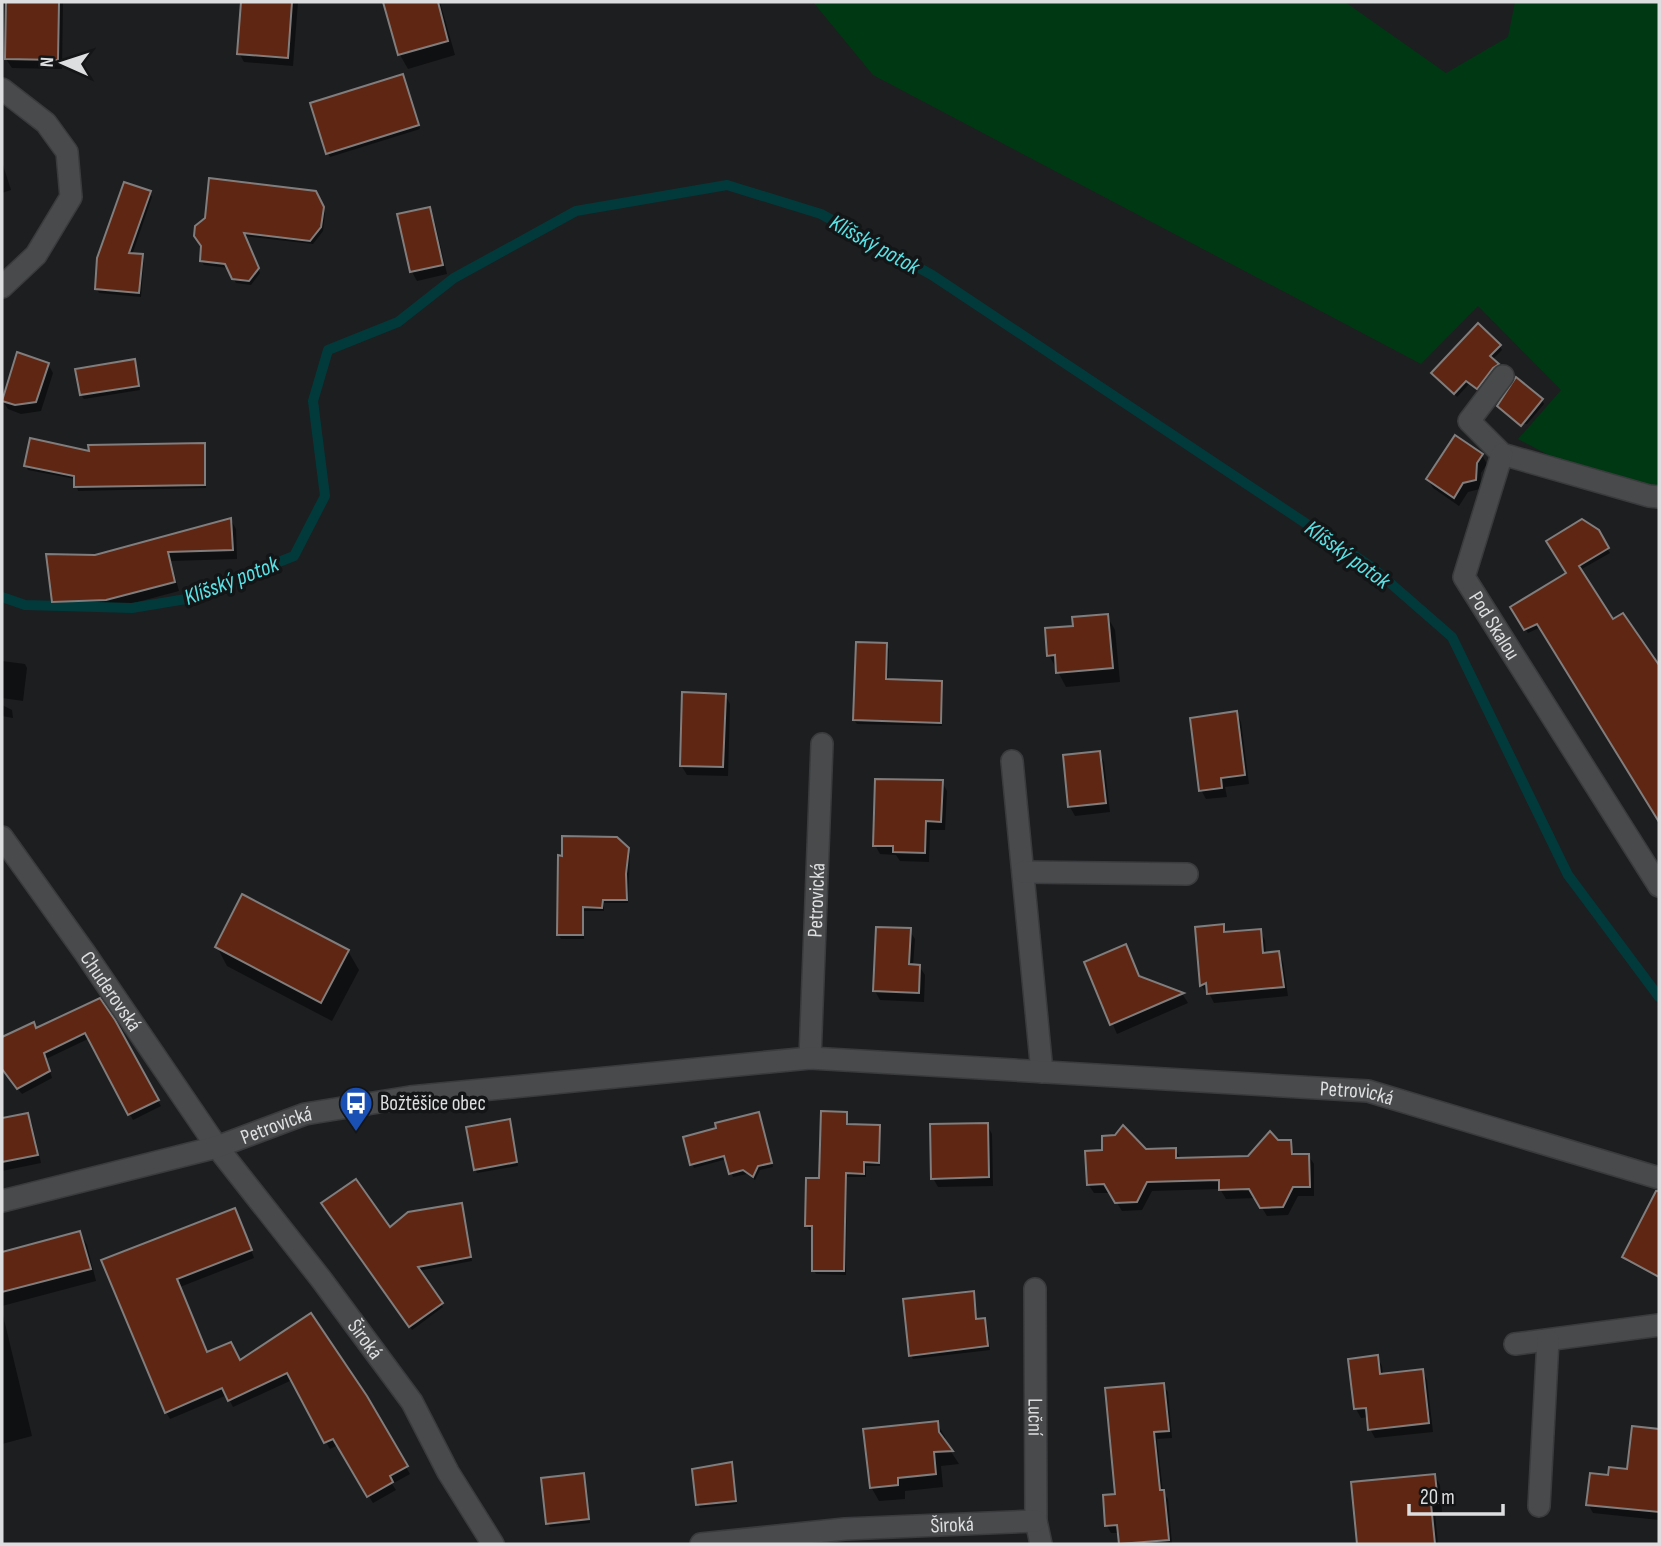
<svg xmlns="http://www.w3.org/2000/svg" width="1661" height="1546" viewBox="0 0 1661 1546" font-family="'Sofia Sans Condensed',sans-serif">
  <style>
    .green { fill: #003813 }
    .shadow { fill: #0007 }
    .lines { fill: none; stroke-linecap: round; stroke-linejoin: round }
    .stream { stroke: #023a3b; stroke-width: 10 }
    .building { fill: #5e2613; stroke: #807d7c; stroke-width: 2 }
    .minor-casing { stroke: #3a3b3d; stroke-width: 24 }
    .minor { stroke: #484a4c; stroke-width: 21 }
    .labels { text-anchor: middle; stroke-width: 7; stroke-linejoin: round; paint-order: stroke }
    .street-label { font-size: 21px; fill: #dddedf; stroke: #141517 }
    .poi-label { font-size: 21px; fill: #dddedf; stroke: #141517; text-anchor: start }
    .water-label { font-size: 23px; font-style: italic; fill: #58e2e5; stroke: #141517 }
  </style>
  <rect width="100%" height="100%" fill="#1d1e20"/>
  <polygon class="green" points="813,2 1345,2 1446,73 1508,37 1515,2 1659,2 1659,505 1566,464 1518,439 1561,390 1478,306 1421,364 873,75"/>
  <g class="shadow">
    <polygon points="8,2 63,2 62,69 12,68 6,59"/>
    <polygon points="243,2 298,2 293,66 244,62 239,53"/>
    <polygon points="385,2 440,2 455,55 408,69 400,55"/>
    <polygon points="405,80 420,129 330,157 328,153"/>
    <polygon points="2,162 11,190 2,193"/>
    <polygon points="150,193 152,197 132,255 142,256 144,259 141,297 99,293 97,289"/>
    <polygon points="318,197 325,213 323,231 313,244 244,236 260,273 251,285 236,283 228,268 204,265 201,261 203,247"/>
    <polygon points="429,209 434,218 447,274 417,281 412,272"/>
    <polygon points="1500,346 1502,350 1492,360 1500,368 1479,392 1469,384 1457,397 1433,373"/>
    <polygon points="134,361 140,390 84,399 81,395"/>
    <polygon points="48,364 53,373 41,411 21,414 8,409 2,400"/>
    <polygon points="1542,400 1544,404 1527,424 1518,424 1499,406"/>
    <polygon points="204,444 206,448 206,488 78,491 75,479 28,470 26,466 91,453"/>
    <polygon points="1482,455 1487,464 1481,473 1480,489 1468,492 1459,506 1433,488 1428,479"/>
    <polygon points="231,520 236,529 237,559 171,561 179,591 111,609 59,610 54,601 95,557"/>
    <polygon points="1597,532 1610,553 1580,570 1612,621 1622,615 1659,669 1659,809 1541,627 1528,633 1512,607 1568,574"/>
    <polygon points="1107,616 1115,630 1120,682 1066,687 1049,655 1074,627"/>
    <polygon points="886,645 889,649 888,681 941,683 943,687 942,726 857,724 854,720"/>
    <polygon points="2,661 25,664 27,668 23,701 2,698"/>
    <polygon points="725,695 730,704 728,776 687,775 681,765"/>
    <polygon points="2,705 12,710 13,718 2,716"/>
    <polygon points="1236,713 1241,722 1249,784 1225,787 1227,797 1206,799 1201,790"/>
    <polygon points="1099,753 1104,762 1110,812 1075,816 1070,807"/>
    <polygon points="942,782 947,791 945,830 930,830 929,862 900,861 896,855 880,854 875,845"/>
    <polygon points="627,849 630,854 628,903 604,903 604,911 584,911 584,939 561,939 559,935"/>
    <polygon points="1223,926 1227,934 1260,931 1265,940 1266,954 1278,953 1283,962 1288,996 1214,1003 1209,993 1207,994 1202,986 1196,929"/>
    <polygon points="909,930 915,939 913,966 919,966 925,975 924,1002 880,1000 875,991"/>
    <polygon points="217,947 348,951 359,970 332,1021 227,966"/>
    <polygon points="1086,963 1140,978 1183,995 1188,1003 1117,1034"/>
    <polygon points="113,1021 161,1106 133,1120 90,1038 46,1059 52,1078 22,1094 2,1069 2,1039 33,1024 37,1030"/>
    <polygon points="846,1113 849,1125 879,1126 881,1130 880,1166 866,1166 866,1177 847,1177 846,1275 816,1274 814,1270 814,1230 809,1230 807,1226 821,1180"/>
    <polygon points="759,1114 773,1167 760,1170 755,1180 747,1174 733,1177 727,1159 694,1168 692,1164"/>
    <polygon points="27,1115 32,1123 41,1163 2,1171 2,1120"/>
    <polygon points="511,1125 518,1166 477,1173 475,1169"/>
    <polygon points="987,1125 992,1134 993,1186 938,1187 933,1178"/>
    <polygon points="1277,1142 1290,1142 1295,1156 1308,1155 1314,1164 1314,1196 1298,1196 1288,1215 1267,1216 1256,1198 1226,1199 1220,1189 1152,1191 1142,1210 1122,1211 1111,1193 1094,1193 1088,1184 1145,1150 1175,1149 1181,1159 1249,1157"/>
    <polygon points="461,1205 472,1261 418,1271 443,1307 412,1330 326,1208 389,1229"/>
    <polygon points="1644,1217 1659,1225 1659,1278 1626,1261 1624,1257"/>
    <polygon points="239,1218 254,1258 180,1287 207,1354 240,1362 310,1315 365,1397 410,1474 392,1484 396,1490 373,1503 338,1445 330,1449 292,1380 233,1407 227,1395 170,1419 166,1412 103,1261"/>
    <polygon points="80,1233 87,1245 96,1281 2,1306 2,1252"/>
    <polygon points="973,1293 977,1320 985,1319 987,1323 990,1350 913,1359 911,1355"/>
    <polygon points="2,1311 32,1436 2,1444"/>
    <polygon points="1377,1357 1382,1366 1383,1375 1422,1371 1427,1380 1433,1432 1375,1438 1370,1429 1369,1417 1361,1418 1356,1409"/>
    <polygon points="1163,1385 1168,1392 1172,1438 1157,1439 1163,1492 1168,1499 1172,1544 1121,1544 1119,1533 1111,1533 1107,1526 1117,1496"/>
    <polygon points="937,1423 945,1437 946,1444 959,1464 941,1466 943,1487 905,1491 905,1499 879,1501 871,1487"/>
    <polygon points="1634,1428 1659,1430 1659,1520 1593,1513 1588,1504 1610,1477 1629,1471"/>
    <polygon points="731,1464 737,1504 700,1508 698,1504"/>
    <polygon points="583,1475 590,1523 550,1527 547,1523"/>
    <polygon points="1435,1476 1440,1485 1442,1512 1435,1513 1438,1544 1358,1544 1353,1484"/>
  </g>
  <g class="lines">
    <polyline class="stream" points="2,597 25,605 132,608 186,599 294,556 325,496 313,401 328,350 398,322 454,278 576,211 727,185 821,214 932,275 1373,568 1452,637 1568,875 1659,997"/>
  </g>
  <g class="building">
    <polygon points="6,2 59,2 58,60 5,59"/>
    <polygon points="241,2 292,2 288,58 237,54"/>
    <polygon points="383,2 438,2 448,41 398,55"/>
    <polygon points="403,74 419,125 326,154 310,103"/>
    <polygon points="209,178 316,191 324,207 321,227 310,241 244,233 259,268 249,281 232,279 225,264 200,261 201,246 194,236 195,226 205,218"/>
    <polygon points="124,182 151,191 129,253 143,254 139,293 95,289 97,258"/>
    <polygon points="430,207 443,265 410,272 397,214"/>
    <polygon points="1478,323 1501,345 1490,356 1499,364 1493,368 1477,389 1466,381 1454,394 1431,373"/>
    <polygon points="17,352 49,363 36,402 15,405 2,401"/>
    <polygon points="135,359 139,386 80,395 75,369"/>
    <polygon points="1516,377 1543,399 1521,426 1497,406"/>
    <polygon points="1455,435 1483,454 1477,463 1476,480 1463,483 1454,498 1426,479"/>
    <polygon points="30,438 89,451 88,445 205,443 205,485 74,487 74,476 24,466"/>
    <polygon points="231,518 233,550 168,552 175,582 106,600 52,602 46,554 95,555"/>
    <polygon points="1582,519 1599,530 1609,548 1579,566 1613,619 1623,613 1659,665 1659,822 1537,624 1524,630 1510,607 1566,573 1546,541"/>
    <polygon points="1108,614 1113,668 1056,673 1055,655 1047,656 1045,628 1073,626 1072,617"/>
    <polygon points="856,642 887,643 886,679 942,681 941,723 853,720"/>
    <polygon points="682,692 726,694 723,767 680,766"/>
    <polygon points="1237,711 1245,775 1221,778 1222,788 1199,791 1190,718"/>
    <polygon points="1100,751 1106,803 1068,807 1063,755"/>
    <polygon points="875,779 943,780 941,822 926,821 925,853 893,852 893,846 873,846"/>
    <polygon points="562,836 617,837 629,848 626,874 627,900 603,900 602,908 583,907 583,935 557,935 558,855 562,856"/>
    <polygon points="242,894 349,950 321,1003 215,947"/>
    <polygon points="1224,924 1224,932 1261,929 1263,953 1279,951 1284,987 1207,994 1206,983 1200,986 1195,927"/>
    <polygon points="876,927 911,928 909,964 920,965 919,993 873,991"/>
    <polygon points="1126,944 1139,976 1184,993 1110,1025 1084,962"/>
    <polygon points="100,998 115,1020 159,1100 128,1115 85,1033 44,1053 50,1071 17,1089 2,1069 2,1037 34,1022 36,1028"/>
    <polygon points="821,1111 847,1112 847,1124 880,1125 879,1163 864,1162 864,1174 846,1173 844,1271 812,1271 812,1226 805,1226 806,1178 819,1178"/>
    <polygon points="759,1112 772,1163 758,1166 753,1177 743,1170 729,1174 724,1156 690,1165 683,1137 716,1128 715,1123"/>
    <polygon points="28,1113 38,1155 2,1162 2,1118"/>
    <polygon points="510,1119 517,1162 474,1170 466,1127"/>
    <polygon points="988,1123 989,1177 931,1179 930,1124"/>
    <polygon points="1123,1125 1146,1149 1176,1148 1176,1158 1248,1156 1270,1131 1278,1140 1291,1140 1292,1154 1309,1154 1310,1187 1293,1187 1283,1207 1260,1208 1249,1189 1219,1190 1219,1180 1147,1182 1137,1202 1115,1203 1104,1184 1087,1185 1085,1151 1102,1150 1102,1136 1115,1135"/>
    <polygon points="356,1179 390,1227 408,1212 462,1203 471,1257 418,1267 443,1303 409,1327 321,1203"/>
    <polygon points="1656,1191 1659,1191 1659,1277 1622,1257"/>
    <polygon points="235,1208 252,1250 177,1279 207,1352 231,1342 240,1360 311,1313 367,1396 408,1466 390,1476 393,1482 367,1497 333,1439 324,1443 287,1373 228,1401 222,1388 165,1413 101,1260"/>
    <polygon points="80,1231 91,1269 2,1292 2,1252"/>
    <polygon points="974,1291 976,1319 985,1318 988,1346 909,1356 903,1299"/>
    <polygon points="1378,1355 1380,1374 1423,1369 1429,1423 1368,1430 1366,1408 1354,1409 1348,1359"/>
    <polygon points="1164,1383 1169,1431 1154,1432 1160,1490 1164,1490 1169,1540 1119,1544 1117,1525 1105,1526 1103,1495 1115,1494 1105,1388"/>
    <polygon points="938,1421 939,1432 953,1451 934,1452 936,1474 898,1478 898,1485 870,1488 863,1429"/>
    <polygon points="1632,1426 1659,1429 1659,1512 1586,1505 1590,1473 1608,1475 1609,1467 1627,1469"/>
    <polygon points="732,1462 736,1501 696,1505 692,1469"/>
    <polygon points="584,1473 589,1519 546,1524 541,1478"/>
    <polygon points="1435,1474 1438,1503 1431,1504 1435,1544 1357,1544 1351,1482"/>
  </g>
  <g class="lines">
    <defs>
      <g id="minor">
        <polyline points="2,89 46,123 67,152 71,197 36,255 2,287"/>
        <polyline points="1503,376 1469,421 1502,454 1649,496 1659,497"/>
        <path id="s1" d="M1502,454L1464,577L1659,886"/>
        <polyline points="1012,761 1042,1072"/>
        <path id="s2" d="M2,837L85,953L217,1147L321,1279L412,1402L448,1472L493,1544"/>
        <polyline points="1023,872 1187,874"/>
        <path id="s3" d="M810,1058L822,744"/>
        <path id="s4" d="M2,1201L217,1147L305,1114L410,1097L810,1058L1368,1091L1659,1178"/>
        <path id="s5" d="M1035,1289L1036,1521L1041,1544"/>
        <polyline points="1515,1344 1659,1325"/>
        <polyline points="1539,1506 1548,1340"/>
        <path id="s6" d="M701,1544L845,1529L1036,1521"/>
      </g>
    </defs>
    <use href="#minor" class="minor-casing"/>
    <use href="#minor" class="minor"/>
  </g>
  <defs>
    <symbol id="bus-pin" viewBox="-11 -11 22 30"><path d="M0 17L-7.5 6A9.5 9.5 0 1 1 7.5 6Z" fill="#1a4fb4" stroke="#141517"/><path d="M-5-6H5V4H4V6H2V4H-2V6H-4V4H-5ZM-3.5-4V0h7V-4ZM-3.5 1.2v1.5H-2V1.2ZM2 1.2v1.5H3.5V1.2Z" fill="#fff"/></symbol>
  </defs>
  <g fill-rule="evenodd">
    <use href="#bus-pin" x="337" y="1084" width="38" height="52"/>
  </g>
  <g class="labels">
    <g class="street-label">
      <text dy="7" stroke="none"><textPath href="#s1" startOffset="186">Pod Skalou</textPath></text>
      <text dy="7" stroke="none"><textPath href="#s3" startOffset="158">Petrovická</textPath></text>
      <text dy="7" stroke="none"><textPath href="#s2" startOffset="189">Chuderovská</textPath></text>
      <text dy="7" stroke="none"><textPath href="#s4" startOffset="1372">Petrovická</textPath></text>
      <text dy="7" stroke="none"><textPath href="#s4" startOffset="285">Petrovická</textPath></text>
      <text dy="7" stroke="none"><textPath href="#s2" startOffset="620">Široká</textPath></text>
      <text dy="7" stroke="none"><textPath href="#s5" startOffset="128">Luční</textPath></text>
      <text dy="7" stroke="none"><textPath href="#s6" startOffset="252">Široká</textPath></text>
    </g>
    <g class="poi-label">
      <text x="380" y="1110">Božtěšice obec</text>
    </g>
    <g class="water-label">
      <text transform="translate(875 244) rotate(29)" y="8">Klíšský potok</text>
      <text transform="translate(1348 554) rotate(36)" y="8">Klíšský potok</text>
      <text transform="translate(231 580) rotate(-21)" y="8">Klíšský potok</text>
    </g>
  </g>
  <rect width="1661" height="1546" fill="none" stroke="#dddedf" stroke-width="7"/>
  <g transform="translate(63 63) rotate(273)" stroke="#141517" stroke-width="5" paint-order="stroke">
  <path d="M0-5L12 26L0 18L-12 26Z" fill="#dddedf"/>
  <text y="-10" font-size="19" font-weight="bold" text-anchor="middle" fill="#dddedf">N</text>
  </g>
  <path d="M1409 1504v10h94v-10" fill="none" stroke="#dddedf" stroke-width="3.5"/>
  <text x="1420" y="1504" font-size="21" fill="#dddedf" stroke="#141517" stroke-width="5" paint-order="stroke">20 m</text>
</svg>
